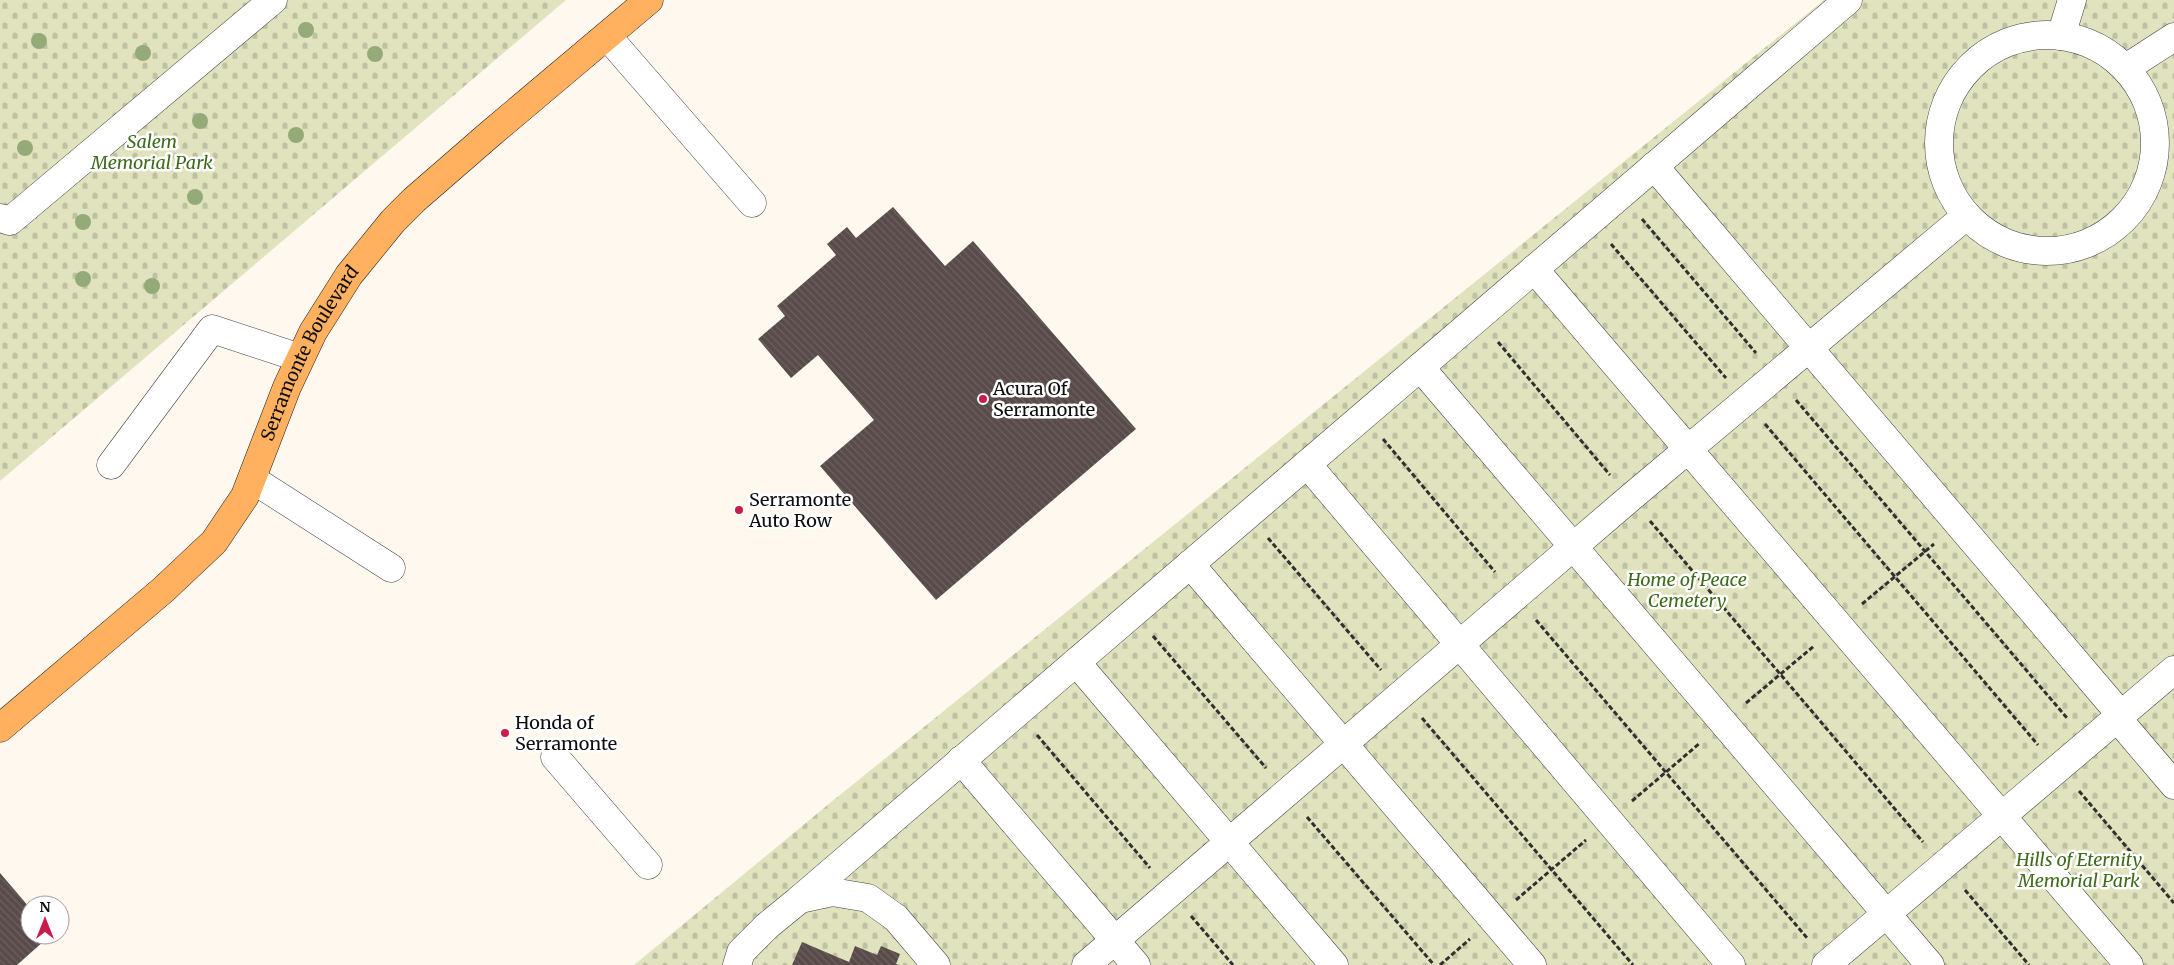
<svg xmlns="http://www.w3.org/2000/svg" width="2174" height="965" viewBox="0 0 2174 965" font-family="Merriweather,serif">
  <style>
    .cemetery { fill: url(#cemetery-stones) }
    .building { fill: url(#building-back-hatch) }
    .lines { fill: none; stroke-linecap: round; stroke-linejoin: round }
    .minor-casing { stroke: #414141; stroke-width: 29 }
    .major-casing { stroke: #1f1f1f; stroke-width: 29 }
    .path { stroke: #303030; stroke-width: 3; stroke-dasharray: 5 2.5; stroke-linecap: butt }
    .minor { stroke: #fff; stroke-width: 28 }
    .major { stroke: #ffb15f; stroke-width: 28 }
    .tree { fill: #95aa79 }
    .poi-dot { fill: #c91b4d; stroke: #fff; stroke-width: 2 }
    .labels { text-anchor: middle; stroke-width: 5; stroke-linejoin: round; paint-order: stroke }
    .park-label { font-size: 18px; font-style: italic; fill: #3e6b19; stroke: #fff }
    .street-label { font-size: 18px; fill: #0e0e0e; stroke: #fff }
    .poi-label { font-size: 18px; fill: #0e0e0e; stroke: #fff; text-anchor: start }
  </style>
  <defs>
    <pattern id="cemetery-stones" width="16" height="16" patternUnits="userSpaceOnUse" patternTransform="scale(1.25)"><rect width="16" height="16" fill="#e0e3be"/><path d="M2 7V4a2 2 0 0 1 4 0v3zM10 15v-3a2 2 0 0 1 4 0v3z" fill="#bfc2a2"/></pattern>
    <pattern id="building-back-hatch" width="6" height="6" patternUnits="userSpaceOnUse" patternTransform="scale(1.25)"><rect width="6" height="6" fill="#584b49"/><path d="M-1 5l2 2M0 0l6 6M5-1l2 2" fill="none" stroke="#6b615f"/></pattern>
  </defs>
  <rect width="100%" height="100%" fill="#fff8ef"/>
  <g class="cemetery">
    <polygon points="0,0 566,0 0,481"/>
    <polygon points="1824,0 2174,0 2174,965 634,965 830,803"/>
  </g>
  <g class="building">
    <polygon points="893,207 945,266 973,241 1136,429 936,600 820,466 874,420 818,355 791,378 758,339 785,316 777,306 836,255 827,244 847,227 856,238"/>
    <polygon points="0,873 30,908 30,935 41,935 40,936 44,941 17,965 0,965"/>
    <polygon points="802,942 849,962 855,946 877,955 881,946 900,954 896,964 899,965 792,965"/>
  </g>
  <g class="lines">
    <defs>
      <g id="minor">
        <circle cx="2047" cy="143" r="108"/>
        <polyline points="607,36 752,203"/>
        <polyline points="2061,36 2072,0"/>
        <polyline points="2126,68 2174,37"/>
        <polyline points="1654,166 2121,715"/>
        <polyline points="0,218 10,221 273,0"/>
        <polyline points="1534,269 2129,965"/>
        <polyline points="1420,367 1930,965"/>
        <polyline points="1307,464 1731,965"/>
        <polyline points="111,465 212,329 300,358"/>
        <polyline points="252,479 391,568"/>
        <polyline points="1190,564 1532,965"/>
        <polyline points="1076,662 1334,965"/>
        <polyline points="2117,718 2174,785"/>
        <polyline points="555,757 648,865"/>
        <polyline points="961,760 1136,965"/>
        <polyline points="800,899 1848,0"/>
        <polyline points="737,965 741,952 767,926 800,899 832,892 868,898 896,918 936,965"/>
        <polyline points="1086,965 1630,498 1966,216"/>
        <polyline points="1826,965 2174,670"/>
      </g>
      <g id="major">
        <path id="s1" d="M0,728L163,590L214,542L245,496L287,387L313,332L349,275L393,221L414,200L490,134L649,0"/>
      </g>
    </defs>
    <use href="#minor" class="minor-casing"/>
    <use href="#major" class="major-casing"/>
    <g class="path">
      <polyline points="1642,219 1756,353"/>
      <polyline points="1611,244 1726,378"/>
      <polyline points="1498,342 1610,475"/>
      <polyline points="1796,400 2067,718"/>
      <polyline points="1765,424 2038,745"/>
      <polyline points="1383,439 1495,572"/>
      <polyline points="1650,521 1923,842"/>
      <polyline points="1268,538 1381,670"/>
      <polyline points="1862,604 1934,544"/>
      <polyline points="1536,620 1808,939"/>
      <polyline points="1153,636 1266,768"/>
      <polyline points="1746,703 1814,646"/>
      <polyline points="1422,718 1633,965"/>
      <polyline points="1037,735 1150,868"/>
      <polyline points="2079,791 2174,903"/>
      <polyline points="1632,801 1700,743"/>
      <polyline points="1307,817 1434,965"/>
      <polyline points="1965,890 2029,965"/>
      <polyline points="1516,900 1586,840"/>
      <polyline points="1191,916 1233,965"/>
      <polyline points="1440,965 1470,939"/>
    </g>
    <use href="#minor" class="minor"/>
    <use href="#major" class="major"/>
  </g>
  <g class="tree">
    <circle cx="306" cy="30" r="8"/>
    <circle cx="39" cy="41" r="8"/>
    <circle cx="143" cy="53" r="8"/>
    <circle cx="375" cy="54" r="8"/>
    <circle cx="200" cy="121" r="8"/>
    <circle cx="296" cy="135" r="8"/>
    <circle cx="25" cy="148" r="8"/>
    <circle cx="195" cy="197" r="8"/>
    <circle cx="83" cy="222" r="8"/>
    <circle cx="83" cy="279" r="8"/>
    <circle cx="152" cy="286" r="8"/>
  </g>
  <g class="poi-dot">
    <circle cx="983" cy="399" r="5"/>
    <circle cx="739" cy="510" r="5"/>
    <circle cx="505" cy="733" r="5"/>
  </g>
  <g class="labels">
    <g class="park-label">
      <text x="152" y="148">Salem<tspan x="152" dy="21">Memorial Park</tspan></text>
      <text x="1687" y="586">Home of Peace<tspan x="1687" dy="21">Cemetery</tspan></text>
      <text x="2079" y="866">Hills of Eternity<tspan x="2079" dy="21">Memorial Park</tspan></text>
    </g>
    <g class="street-label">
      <text dy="6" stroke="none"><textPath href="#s1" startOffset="496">Serramonte Boulevard</textPath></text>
    </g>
    <g class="poi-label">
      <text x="993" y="395">Acura Of<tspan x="993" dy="21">Serramonte</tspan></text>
      <text x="749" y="506">Serramonte<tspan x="749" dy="21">Auto Row</tspan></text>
      <text x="515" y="729">Honda of<tspan x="515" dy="21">Serramonte</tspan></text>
    </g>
  </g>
  <g transform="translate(45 920)"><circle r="24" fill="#ffffff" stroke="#9f9f9f"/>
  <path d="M0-4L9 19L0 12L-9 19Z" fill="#c91b4d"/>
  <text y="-8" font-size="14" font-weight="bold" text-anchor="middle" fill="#0e0e0e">N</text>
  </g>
</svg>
